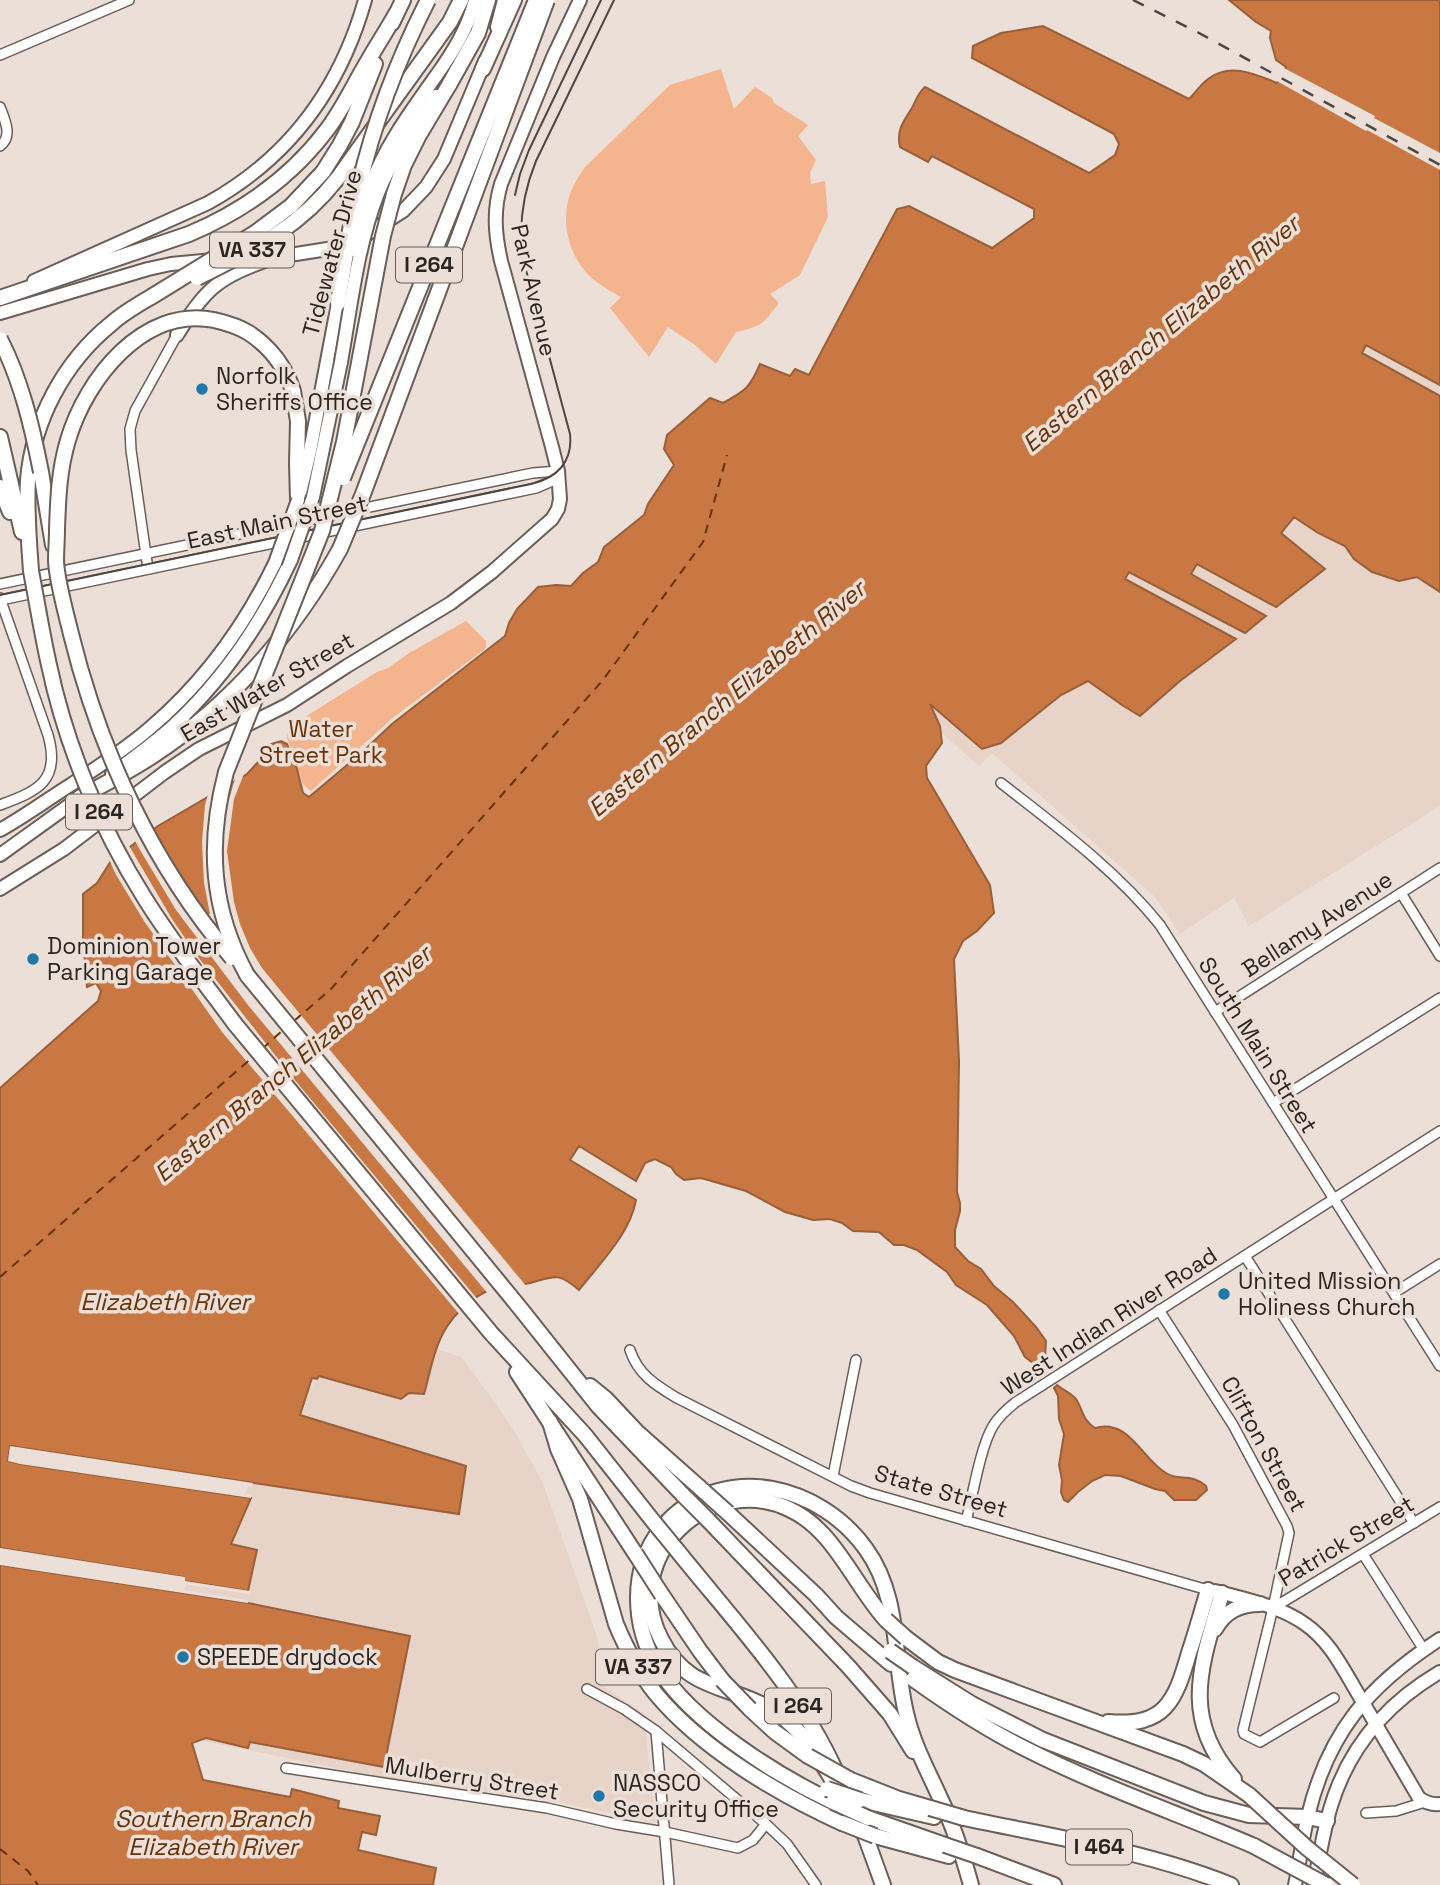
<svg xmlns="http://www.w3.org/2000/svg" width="1440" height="1885" viewBox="0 0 1440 1885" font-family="'Space Grotesk',sans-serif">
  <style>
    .built { fill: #e7d3c7 }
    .green { fill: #f4b48d }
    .water { fill: #c97843; stroke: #995f39; stroke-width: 2 }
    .pier { fill: #ecdfd7 }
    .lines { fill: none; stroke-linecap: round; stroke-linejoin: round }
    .ferry { stroke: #673208; stroke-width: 2; stroke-dasharray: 9 7; stroke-linecap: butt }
    .minor-casing { stroke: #695e58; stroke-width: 12 }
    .major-casing { stroke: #695e58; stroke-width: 16 }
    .highway-casing { stroke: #695e58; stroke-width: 18 }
    .minor { stroke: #fff; stroke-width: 9 }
    .major { stroke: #fff; stroke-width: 12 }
    .highway { stroke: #fff; stroke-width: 14 }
    .tram { stroke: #4d4642; stroke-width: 2 }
    .rail { stroke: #4d4642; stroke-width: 2.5; stroke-dasharray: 12 12; stroke-linecap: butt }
    .major-bridge-casing { stroke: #695e58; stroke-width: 16; stroke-linecap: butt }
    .highway-bridge-casing { stroke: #695e58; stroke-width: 18; stroke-linecap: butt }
    .major-bridge { stroke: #fff; stroke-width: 12 }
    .highway-bridge { stroke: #fff; stroke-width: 14 }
    .poi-dot { fill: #2177a7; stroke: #ecdfd7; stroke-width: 2.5 }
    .labels { text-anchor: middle; stroke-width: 7; stroke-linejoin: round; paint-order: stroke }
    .shield { fill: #ecdfd7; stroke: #645d58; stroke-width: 2 }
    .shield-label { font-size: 21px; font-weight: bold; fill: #2a2522 }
    .street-label { font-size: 23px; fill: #2a2522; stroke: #ecdfd7 }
    .poi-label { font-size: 23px; fill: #2a2522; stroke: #ecdfd7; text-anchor: start }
    .park-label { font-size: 23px; fill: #673207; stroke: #ecdfd7 }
    .water-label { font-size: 24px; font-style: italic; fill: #673208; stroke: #ecdfd7 }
  </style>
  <rect width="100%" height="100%" fill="#ecdfd7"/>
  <g class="built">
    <polygon points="1440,265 1440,806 1249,926 1234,898 1180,934 1154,896 992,753 979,766 910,705"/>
    <polygon points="436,1349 462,1357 510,1424 542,1481 597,1636 601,1657 596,1681 644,1714 652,1794 658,1823 520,1794 520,1806 146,1729 158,1618 178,1588 183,1591 326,1364"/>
  </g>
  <g class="green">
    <path d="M721,69L734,109L755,87L772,98L774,103L808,125L798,136L816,160L810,173L811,184L825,181L828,217L800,275L770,294L779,303C762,324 764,326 736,332L716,364L695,345L668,327L649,357L610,308L621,297C613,293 605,288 598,283C573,265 561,231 568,201C571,188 578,177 585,167L670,85Z"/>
    <polygon points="466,621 486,641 486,648 394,717 311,791 303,784 287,738 289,727 377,672 388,668 409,653"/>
  </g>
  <g class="water">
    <path d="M1229,0H1440V385L1366,345L1362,353L1440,396V592L1417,577L1399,581L1372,572L1354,559L1345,546L1318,533L1294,517L1281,533L1325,569L1276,607L1197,564L1191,574L1266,616L1245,633L1129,572L1125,579L1236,639L1180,681L1140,716L1122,705L1088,681L1061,695L1001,743L982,749L930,704L940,726L942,743L926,766L927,778L990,885L994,913L977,931L963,941L954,959L959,1061L957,1192L960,1203V1211L955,1230V1247L968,1261L981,1269L994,1286L1013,1302L1036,1327L1046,1341L1045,1359L1049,1368L1044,1371L1025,1357L1014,1336L987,1305L956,1285L947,1272L917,1250L904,1245H894L879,1232L853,1231L842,1223L830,1219L813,1220L785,1212L746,1191L701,1178L684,1180L676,1174L671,1167L655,1159L645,1163L636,1181L579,1146L570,1160L636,1200C630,1234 600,1263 579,1290C558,1272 555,1276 530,1283C518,1286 504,1284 492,1289C469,1298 448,1319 439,1342C432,1358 429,1377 424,1394L409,1393L401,1399L319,1376L317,1379L312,1378L300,1415L466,1466L459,1514L10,1446L8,1461L20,1464L251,1498L231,1544L257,1550L248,1591L184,1581V1577L0,1548V1088L98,1001L101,991L96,983L87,987L83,939V894L97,883L111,861L158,826L247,774L259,761L268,745L281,741L287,744L297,769L303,793L309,797L359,755L392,724L505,636L509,623L517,609L538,587L556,585L571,586L583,573L598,562L604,547L644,515L648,504L674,465L664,449L667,435L710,398L723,403C745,391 750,388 760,364L790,376L795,369L809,375L897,209L909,206L992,248L1034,218V209L932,156L928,162L900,147C896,130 904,121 912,108C916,100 918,93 925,87L1089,173L1115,155L1119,144L1114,134L972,58L973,46L1001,33L1043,26L1189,99C1195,93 1201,84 1208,79C1230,62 1255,74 1277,83L1286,67L1276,60L1270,38L1271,31L1256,22Z"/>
    <path d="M1057,1385C1063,1390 1071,1393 1076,1399C1083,1410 1083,1421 1095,1428C1129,1418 1142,1459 1166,1473C1179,1482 1190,1472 1206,1486L1207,1490L1196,1500H1174L1165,1491L1155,1489L1121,1476L1105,1475L1092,1481L1078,1492L1068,1502L1064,1500L1061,1492L1062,1480L1059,1465L1064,1434L1059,1419L1058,1396L1054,1388Z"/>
    <polygon points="0,1565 248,1603 410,1636 384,1767 250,1742 248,1748 206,1738 192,1743 203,1780 290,1797 292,1789 339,1801 338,1808 380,1816 376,1835 362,1832 358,1850 436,1868 433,1885 0,1885"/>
  </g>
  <g class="pier">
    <polygon points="1282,67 1375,116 1374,118 1440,153 1440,170 1367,130 1366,131 1275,80"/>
    <polygon points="245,771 234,799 227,851 234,902 240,924 250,948 262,968 280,990 527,1287 495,1292 489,1295 248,1005 176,910 140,850 134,839 149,828 157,843 206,915 210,914 204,883 202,842 205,805 209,791 231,779 221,820 221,879 232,920 224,885 223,832 227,807 234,782 237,776"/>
    <polygon points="128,844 172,919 198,957 294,1079 479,1301 460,1315 222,1032 144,921 115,873 109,859"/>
    <polygon points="10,1446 253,1483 252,1487 22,1451 13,1450 12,1458 251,1495 251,1498 20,1464 8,1461"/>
    <polygon points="0,1548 185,1577 185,1581 250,1591 249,1594 183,1584 181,1580 0,1552"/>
    <polygon points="0,1561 248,1600 248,1603 0,1565"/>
  </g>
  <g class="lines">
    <g class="ferry">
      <polyline points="294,1021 331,989 603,680 703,542 727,455"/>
      <polyline points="262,1049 284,1029"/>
      <polyline points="0,1277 253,1057"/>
      <polyline points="0,1849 28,1871 38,1885"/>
    </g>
    <defs>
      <g id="minor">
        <polyline points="0,55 129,0"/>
        <path d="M0,107C5,120 13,137 0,146"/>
        <polyline points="148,569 131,450 130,429 135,411 177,335"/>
        <polyline points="0,584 533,473 558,471"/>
        <path d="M0,598L48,735C61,781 38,791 0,805"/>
        <polyline points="1,600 536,488 559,478"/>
        <path d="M1001,783C1056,826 1116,870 1160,925L1440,1366"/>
        <polyline points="1401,893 1440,956"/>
        <polyline points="1215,1012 1440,868"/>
        <polyline points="1273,1103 1440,998"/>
        <polyline points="1245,1256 1414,1523"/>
        <polyline points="1394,1293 1440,1264"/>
        <polyline points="1159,1310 1233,1425 1287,1526 1289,1533 1273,1608 1243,1730 1244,1734 1260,1742 1334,1698"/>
        <path d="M630,1350C638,1375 657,1386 677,1398L851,1486L870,1493L1208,1590"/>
        <polyline points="833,1476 856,1360"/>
        <path d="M966,1521C973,1495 980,1448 993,1426C999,1416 1007,1409 1016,1402L1440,1131"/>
        <polyline points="1363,1554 1424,1650"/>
        <polyline points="1273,1608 1440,1507"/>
        <polyline points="587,1689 624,1709 656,1731 766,1824 787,1844 816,1885"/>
        <polyline points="656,1731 669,1885"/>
        <polyline points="286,1768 547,1808 616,1824 665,1832 738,1848 753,1840 766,1824"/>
        <polyline points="1366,1813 1396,1811 1425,1802"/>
      </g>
      <g id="major">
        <polyline points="497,27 504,0"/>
        <path d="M436,76C453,52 468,28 475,0"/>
        <polyline points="238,258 296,254 334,248 364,236 403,211 426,187 444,159 485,61"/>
        <path d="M34,281L208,203C289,158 340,89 365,0"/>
        <polyline points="0,313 148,269 171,264 213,260"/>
        <path d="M177,335C205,290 217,277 268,260"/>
        <polyline points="300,493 310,451 338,303"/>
        <polyline points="313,497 341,362"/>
        <path d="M112,774C132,759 153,744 172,727C223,680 262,622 291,560"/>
        <path d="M0,830C25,816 48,799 72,784C99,766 126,749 150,728C203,683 245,625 275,563"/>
        <polyline points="0,855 86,793"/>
        <path d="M0,889L64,849L165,772L199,749L287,705L347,666L451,603L492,572L552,519L558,509L560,499L558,471L552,447L501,261C495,234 493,211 501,184L553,57L580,0"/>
        <path d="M1215,1591C1244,1599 1280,1606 1305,1624C1328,1640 1340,1663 1354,1687C1376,1724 1397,1761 1419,1798C1426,1803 1432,1805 1440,1804"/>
        <path d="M1295,1885C1300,1862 1302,1838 1308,1816C1328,1732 1369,1685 1440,1639"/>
        <path d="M1314,1885C1319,1859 1323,1832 1331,1806C1349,1747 1387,1703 1440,1672"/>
      </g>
      <g id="highway">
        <polyline points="392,23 403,0"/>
        <polyline points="483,69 514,0"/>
        <polyline points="449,85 478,33 488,0"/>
        <polyline points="352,122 375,64"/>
        <polyline points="337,179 450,22 461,0"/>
        <path d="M0,298L189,234C243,211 291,177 326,131C343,109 354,84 368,61C377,45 387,30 396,14"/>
        <polyline points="293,391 298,421 297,463 298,500"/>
        <polyline points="0,437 22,532"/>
        <polyline points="41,472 53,545"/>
        <polyline points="0,487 10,512"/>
        <path d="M31,571C29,541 26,510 28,480C33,420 64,362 111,324C123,313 137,305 151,297"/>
        <path d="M79,798C104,784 130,771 154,755C232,704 295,630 340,549"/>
        <polyline points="247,975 520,1308 598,1406 683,1495"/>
        <polyline points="235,1024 491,1333 585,1435 653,1521"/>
        <polyline points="517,1372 635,1553"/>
        <polyline points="590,1386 606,1399 637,1432 699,1487"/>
        <path d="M550,1422L558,1449L580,1499L616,1624C626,1648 640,1674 656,1694C702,1749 778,1794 842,1823"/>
        <polyline points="728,1513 816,1595 836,1617 891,1664"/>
        <polyline points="708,1520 848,1666 890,1714 913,1751"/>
        <path d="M676,1549C733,1620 799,1689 836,1772"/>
        <path d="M1222,1593C1202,1663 1179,1717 1234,1779"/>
        <polyline points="662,1595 700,1651 722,1680"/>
        <path d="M1215,1629C1225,1611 1240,1604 1260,1604"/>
        <polyline points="906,1638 938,1662 955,1670 1183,1754 1204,1764 1249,1795"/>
        <polyline points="913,1667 972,1704 1043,1740 1204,1803 1249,1815 1307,1817 1327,1821"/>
        <path d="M913,1679C948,1704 984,1728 1022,1747C1096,1785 1177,1813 1254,1846"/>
        <polyline points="750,1709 775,1732 808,1756"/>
        <path d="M1108,1722C1165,1727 1175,1702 1189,1653C1196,1632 1202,1611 1208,1590"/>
        <polyline points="851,1780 899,1799 930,1808"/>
        <path d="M843,1798C823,1765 807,1732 774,1711C731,1684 688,1693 661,1639C619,1558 708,1471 789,1509C834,1529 854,1585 886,1620"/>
        <polyline points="860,1800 934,1817"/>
        <path d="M833,1802C776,1775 692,1722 658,1668C645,1647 638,1623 638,1598C638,1569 648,1542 668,1521C727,1461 821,1486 866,1549C902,1599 892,1660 907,1717C914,1746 929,1773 941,1800C954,1827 963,1856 971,1885"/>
        <polyline points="850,1804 866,1838 883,1885"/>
        <polyline points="868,1818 945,1845"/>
        <path d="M964,1818C1053,1837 1146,1851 1231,1885"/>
        <polyline points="875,1836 949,1856"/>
        <polyline points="977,1856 1054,1885"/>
      </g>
    </defs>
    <use href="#minor" class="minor-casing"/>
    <use href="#major" class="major-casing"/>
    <use href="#highway" class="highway-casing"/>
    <use href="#minor" class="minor"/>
    <use href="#major" class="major"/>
    <use href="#highway" class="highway"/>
    <g class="tram">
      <polyline points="515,195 520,174 529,150 601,0"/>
      <path d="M0,595L531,484C557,478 573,462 570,434L523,259C518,225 523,193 536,161L614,0"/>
    </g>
    <polyline class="rail" points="1133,0 1199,33 1440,165"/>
    <defs>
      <g id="major-bridge">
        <path d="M352,250C358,229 362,208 370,187C385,146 411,111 436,76"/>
        <path d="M341,362C351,306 357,247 378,193C392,158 414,127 436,96"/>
        <polyline points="291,560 313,497"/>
        <polyline points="275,563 298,500"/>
      </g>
      <g id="highway-bridge">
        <path d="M197,278C252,250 298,229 337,179"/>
        <polyline points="151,297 255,233 291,206 323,172 340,145 352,122"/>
        <path d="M338,303C344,264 350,225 359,186C374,122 398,59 428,0"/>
        <path d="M0,339C21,380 32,426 41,472"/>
        <polyline points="343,478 536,0"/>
        <polyline points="340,549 363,494 547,0"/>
        <path d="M31,571C37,602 42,634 49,665C66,746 100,827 144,897C171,941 204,982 235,1024"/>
        <path d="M232,958C153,866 100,752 71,634C66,613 57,582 56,561C56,551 57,540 57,529C58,499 59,470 68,440C86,379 143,306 214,320C227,323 238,326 249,333C270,347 285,366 293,391"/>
        <path d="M247,975C211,909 207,844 226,772L322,531L344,442L383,236L394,194L404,165L418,137L449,85"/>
        <polyline points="699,1487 728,1513"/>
        <polyline points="683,1495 708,1520"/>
        <polyline points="653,1521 676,1549"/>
        <polyline points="635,1553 662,1595"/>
        <polyline points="886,1620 906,1638"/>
        <polyline points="890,1651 913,1667"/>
        <polyline points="722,1680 750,1709"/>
        <polyline points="808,1756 851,1780"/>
        <polyline points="827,1789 860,1800"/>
        <polyline points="1249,1795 1307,1848 1353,1885"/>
        <polyline points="833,1802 868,1818"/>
        <polyline points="930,1808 964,1818"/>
        <polyline points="842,1823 875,1836"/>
        <polyline points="945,1845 977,1856"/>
        <polyline points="1254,1846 1326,1885"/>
      </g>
    </defs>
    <use href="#major-bridge" class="major-bridge-casing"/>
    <use href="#highway-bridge" class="highway-bridge-casing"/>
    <use href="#major-bridge" class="major-bridge"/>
    <use href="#highway-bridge" class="highway-bridge"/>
  </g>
  <g class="poi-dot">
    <circle cx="202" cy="389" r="7"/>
    <circle cx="33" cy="959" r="7"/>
    <circle cx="1224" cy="1294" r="7"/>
    <circle cx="183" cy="1657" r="7"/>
    <circle cx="599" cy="1796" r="7"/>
  </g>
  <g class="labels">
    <g class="shield">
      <rect x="210" y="232.5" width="84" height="35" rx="5"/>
      <rect x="396" y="247.5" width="66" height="35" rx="5"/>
      <rect x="66" y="794.5" width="66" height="35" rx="5"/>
      <rect x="596" y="1649.5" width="84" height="35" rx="5"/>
      <rect x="765" y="1688.5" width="66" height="35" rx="5"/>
      <rect x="1066" y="1829.5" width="66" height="35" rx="5"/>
    </g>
    <g class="shield-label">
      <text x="252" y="257">VA 337</text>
      <text x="429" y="272">I 264</text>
      <text x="99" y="819">I 264</text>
      <text x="638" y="1674">VA 337</text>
      <text x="798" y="1713">I 264</text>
      <text x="1099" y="1854">I 464</text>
    </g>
    <g class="street-label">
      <text transform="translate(332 253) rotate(-75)" y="8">Tidewater Drive</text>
      <text transform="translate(534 290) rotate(77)" y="8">Park Avenue</text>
      <text transform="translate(277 522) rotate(-12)" y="8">East Main Street</text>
      <text transform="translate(267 687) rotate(-30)" y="8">East Water Street</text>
      <text transform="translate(1317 924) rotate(-33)" y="8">Bellamy Avenue</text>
      <text transform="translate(1258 1045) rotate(58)" y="8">South Main Street</text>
      <text transform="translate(1109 1321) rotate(-33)" y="8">West Indian River Road</text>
      <text transform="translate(1264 1444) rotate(61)" y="8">Clifton Street</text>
      <text transform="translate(941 1491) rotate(16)" y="8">State Street</text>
      <text transform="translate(1346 1541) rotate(-31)" y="8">Patrick Street</text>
      <text transform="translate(472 1778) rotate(9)" y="8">Mulberry Street</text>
    </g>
    <g class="poi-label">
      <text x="216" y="384">Norfolk<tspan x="216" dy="26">Sheriffs Office</tspan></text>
      <text x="47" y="954">Dominion Tower<tspan x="47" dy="26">Parking Garage</tspan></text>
      <text x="1238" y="1289">United Mission<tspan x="1238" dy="26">Holiness Church</tspan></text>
      <text x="197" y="1665">SPEEDE drydock</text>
      <text x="613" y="1791">NASSCO<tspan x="613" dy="26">Security Office</tspan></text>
    </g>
    <g class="park-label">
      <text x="321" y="737">Water<tspan x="321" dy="26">Street Park</tspan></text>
    </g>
    <g class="water-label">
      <text transform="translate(1161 334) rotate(-40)" y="8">Eastern Branch Elizabeth River</text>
      <text transform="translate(727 699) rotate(-40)" y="8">Eastern Branch Elizabeth River</text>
      <text transform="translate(293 1064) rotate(-40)" y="8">Eastern Branch Elizabeth River</text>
      <text x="165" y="1310">Elizabeth River</text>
      <text x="213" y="1827">Southern Branch<tspan x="213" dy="28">Elizabeth River</tspan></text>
    </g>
  </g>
</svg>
